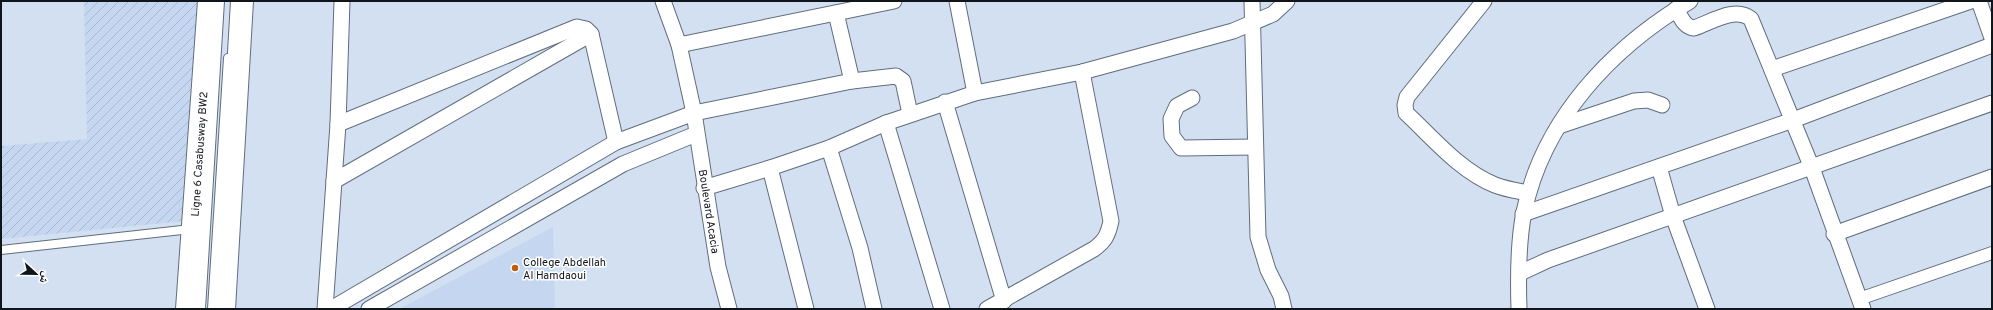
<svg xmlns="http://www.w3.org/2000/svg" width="1993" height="310" viewBox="0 0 1993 310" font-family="Overpass,'Noto Naskh Arabic',sans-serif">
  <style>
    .built { fill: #c5d7f0 }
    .industrial { fill: url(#industrial-furrows) }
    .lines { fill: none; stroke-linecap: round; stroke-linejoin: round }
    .service-casing { stroke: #606d7d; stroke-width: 10 }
    .pedestrian-casing { stroke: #606d7d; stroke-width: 14 }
    .minor-casing { stroke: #606d7d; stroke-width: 17 }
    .secondary-casing { stroke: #606d7d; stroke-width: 24 }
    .service { stroke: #fff; stroke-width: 8 }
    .pedestrian { stroke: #fff; stroke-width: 12 }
    .minor { stroke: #fff; stroke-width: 15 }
    .secondary { stroke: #fff; stroke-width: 22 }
    .poi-dot { fill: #bc5e13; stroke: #fff; stroke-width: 1.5 }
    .labels { text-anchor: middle; stroke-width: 3; stroke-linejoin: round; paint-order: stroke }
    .street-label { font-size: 11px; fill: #10151c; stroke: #fff }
    .poi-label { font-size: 11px; fill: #10151c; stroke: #fff; text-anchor: start }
  </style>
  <defs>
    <pattern id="industrial-furrows" width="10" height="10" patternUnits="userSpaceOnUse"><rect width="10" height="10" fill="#c5d7f0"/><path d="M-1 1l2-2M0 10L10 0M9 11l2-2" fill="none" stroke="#a8b8cd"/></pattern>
  </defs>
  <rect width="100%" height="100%" fill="#d2e0f2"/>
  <polygon class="built" points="553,227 555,309 401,309 401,308"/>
  <polygon class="industrial" points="84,1 204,1 195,220 1,239 1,146 87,139"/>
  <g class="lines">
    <defs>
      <g id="service">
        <polyline points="1,250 191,229"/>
        <polyline points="201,309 220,1"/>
        <polyline points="212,309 228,58"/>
      </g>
      <polyline id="pedestrian" points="1859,299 1992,253"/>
      <g id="minor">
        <path id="s1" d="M663,1L679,45L694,113L718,267L729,309"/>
        <polyline points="957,1 975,93"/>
        <polyline points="1252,1 1258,237 1268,270 1281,296 1284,309"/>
        <path d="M1484,1L1407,97L1405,105L1406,113C1433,138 1460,171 1495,185C1505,189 1518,191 1528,193"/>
        <polyline points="1979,1 1992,38"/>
        <path d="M1676,9C1681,17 1684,27 1694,28C1712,22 1735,6 1751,19L1812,168L1863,309"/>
        <polyline points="836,13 852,81 896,76 903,81 910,114"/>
        <polyline points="679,45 894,1"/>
        <polyline points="1772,69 1971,1"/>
        <polyline points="1192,98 1177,106 1171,119 1172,136 1181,148 1255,147"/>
        <polyline points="945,102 1004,301"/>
        <polyline points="886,123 942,309"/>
        <polyline points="338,124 577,27 586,29 591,34 616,142"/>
        <polyline points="1559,126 1634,101 1648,100 1662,105"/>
        <polyline points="829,148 860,248 874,309"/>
        <polyline points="1659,167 1673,216 1707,309"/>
        <polyline points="770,168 806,309"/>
        <polyline points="334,181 591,34"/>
        <polyline points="704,188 770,168 829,148 886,123 975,93 1082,72 1233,31 1273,14 1287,1"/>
        <polyline points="1523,214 1793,120 1992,45"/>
        <polyline points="1834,234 1992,177"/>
        <polyline points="1520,273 1548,260 1992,103"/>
        <polyline points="325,309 338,124 342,1"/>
        <polyline points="331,309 616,142 694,113 852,81"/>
        <polyline points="369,309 623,164 696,134"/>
        <path d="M987,309L1094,249C1105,241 1108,235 1111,221L1082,72"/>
        <path d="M1519,309C1518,279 1518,242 1524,212C1543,120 1611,48 1690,1"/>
      </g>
      <g id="secondary">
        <polyline points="187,309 209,1"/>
        <polyline points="224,309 242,1"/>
      </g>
    </defs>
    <use href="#service" class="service-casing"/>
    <use href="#pedestrian" class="pedestrian-casing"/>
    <use href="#minor" class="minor-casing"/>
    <use href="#secondary" class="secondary-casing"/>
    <use href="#service" class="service"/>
    <use href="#pedestrian" class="pedestrian"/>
    <use href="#minor" class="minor"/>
    <use href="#secondary" class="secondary"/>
  </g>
  <circle class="poi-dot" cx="515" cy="268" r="4"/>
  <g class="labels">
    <g class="street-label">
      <text transform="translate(199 154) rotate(-86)" y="4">Ligne 6 Casabusway BW2</text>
      <text dy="4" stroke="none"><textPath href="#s1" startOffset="216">Boulevard Acacia</textPath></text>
    </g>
    <g class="poi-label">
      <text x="523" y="266">College Abdellah<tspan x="523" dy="13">Al Hamdaoui</tspan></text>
    </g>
  </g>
  <rect width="1993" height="310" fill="none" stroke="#10151c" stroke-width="4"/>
  <g transform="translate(36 274) rotate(112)" stroke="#ffffff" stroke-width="3" paint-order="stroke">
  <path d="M0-3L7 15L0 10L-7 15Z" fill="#10151c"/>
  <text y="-6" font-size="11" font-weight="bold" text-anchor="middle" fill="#10151c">ش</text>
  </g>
</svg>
